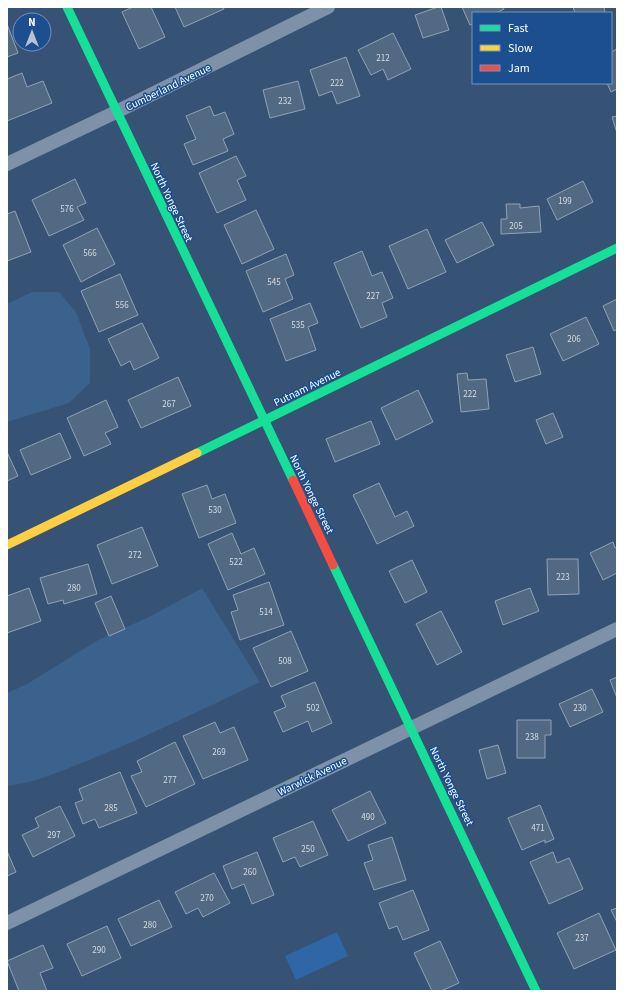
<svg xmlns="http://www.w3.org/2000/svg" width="624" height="998" viewBox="0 0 624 998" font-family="'Source Sans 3',sans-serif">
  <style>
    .green { fill: #2f66a5 }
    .water { fill: #3b618d }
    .building { fill: #526984; stroke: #92a2b6 }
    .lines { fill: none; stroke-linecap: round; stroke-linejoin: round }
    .street { stroke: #7d92a8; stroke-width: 14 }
    .fast { stroke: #16e098; stroke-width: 9 }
    .slow { stroke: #ffcf43; stroke-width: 9 }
    .jam { stroke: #f24e42; stroke-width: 9 }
    .labels { text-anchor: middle; stroke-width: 3; stroke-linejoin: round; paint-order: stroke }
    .number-label { font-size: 9px; fill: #d4dae0 }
    .street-label { font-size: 11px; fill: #fff; stroke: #1b4f8f }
  </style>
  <rect width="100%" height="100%" fill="#365274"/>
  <polygon class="green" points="337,932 348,956 296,980 285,956"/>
  <g class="water">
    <polygon points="32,292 59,292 76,312 90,349 90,383 69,403 7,422 7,304"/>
    <path d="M202,588L260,682C205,708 150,735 94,758C66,769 37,783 7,786V693L27,684L98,640L151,616Z"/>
  </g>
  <g class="building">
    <polygon points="133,7 151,7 165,37 139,49 122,12"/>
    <polygon points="175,7 223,7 224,9 184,27"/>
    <polygon points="438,7 441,7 449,30 423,38 415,15"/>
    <polygon points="462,7 503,7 504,9 496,13 473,13 473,24 470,25"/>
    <polygon points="573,7 604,7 605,13 575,13"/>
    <polygon points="7,24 18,53 7,57"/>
    <polygon points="393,33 411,69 388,80 383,69 371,75 358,50"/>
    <polygon points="617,49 617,89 611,92 607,83 611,83 611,52"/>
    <polygon points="346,57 360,96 337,104 332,91 319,96 310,70"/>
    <polygon points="22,73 27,87 43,81 52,103 7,121 7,79"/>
    <polygon points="298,81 305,109 270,118 263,90"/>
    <polygon points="210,106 214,116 225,112 234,134 223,139 228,151 193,165 184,144 196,139 186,116"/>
    <polygon points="617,116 617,133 612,117"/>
    <polygon points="236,156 246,176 237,180 246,200 217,213 199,173"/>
    <polygon points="75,179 86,203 77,207 84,220 49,236 32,200"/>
    <polygon points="583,181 593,202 557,220 547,199"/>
    <polygon points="506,204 520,204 520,208 539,206 541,232 501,234 501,219 507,219"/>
    <polygon points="256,210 274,249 242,264 224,225"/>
    <polygon points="15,211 31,252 7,261 7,214"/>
    <polygon points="482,222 494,245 457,263 445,240"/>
    <polygon points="97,228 115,264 81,282 63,245"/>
    <polygon points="427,229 446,272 408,289 389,246"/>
    <polygon points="362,251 372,276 382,272 393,298 382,303 387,317 361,328 334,263"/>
    <polygon points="286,254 294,275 285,279 293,299 263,312 246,271"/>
    <polygon points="120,274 138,315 99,332 81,291"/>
    <polygon points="617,299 617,329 614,331 603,306"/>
    <polygon points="310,303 318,323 308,327 316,350 286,361 270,319"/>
    <polygon points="586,317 599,344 563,361 550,334"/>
    <polygon points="142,323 159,358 134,370 130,361 121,366 108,339"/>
    <polygon points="533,347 541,374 515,382 506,355"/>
    <polygon points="467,373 468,380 486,379 489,409 461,412 457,374"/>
    <polygon points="178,377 191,406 141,428 128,400"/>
    <polygon points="418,390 433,422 396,440 381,408"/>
    <polygon points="106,400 118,427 105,433 111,444 84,456 67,418"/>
    <polygon points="553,413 563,437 546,444 536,420"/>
    <polygon points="371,421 380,444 335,462 326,439"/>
    <polygon points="60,433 71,458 31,475 20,450"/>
    <polygon points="7,452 18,476 7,481"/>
    <polygon points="379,483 395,517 407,511 414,526 377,544 353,495"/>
    <polygon points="207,485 212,499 225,494 236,523 199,538 182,494"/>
    <polygon points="142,527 158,566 112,584 97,545"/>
    <polygon points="232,533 241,554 254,548 265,574 228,590 208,544"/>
    <polygon points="613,542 615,548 617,547 617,573 603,580 590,553"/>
    <polygon points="547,559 578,559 579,594 548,595"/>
    <polygon points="412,560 427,592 405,603 389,571"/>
    <polygon points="88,564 97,594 64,604 63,600 48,604 40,578"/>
    <polygon points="269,582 284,625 240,640 231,612 238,610 233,595"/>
    <polygon points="29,588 41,621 7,633 7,596"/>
    <polygon points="530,588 539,611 503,625 495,601"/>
    <polygon points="111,596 125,629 109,636 95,603"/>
    <polygon points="441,611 462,652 437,665 416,624"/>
    <polygon points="291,631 308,671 271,687 253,648"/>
    <polygon points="617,677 617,698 610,680"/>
    <polygon points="315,682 332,723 312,732 308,721 283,732 274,712 286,707 281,696"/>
    <polygon points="592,689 603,712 570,727 559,704"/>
    <polygon points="517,720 551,720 551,735 545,735 545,758 517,758"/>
    <polygon points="215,722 220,733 234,727 248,760 203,779 183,736"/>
    <polygon points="175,742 195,784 146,807 131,776 142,772 137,761"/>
    <polygon points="498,745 506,773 487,779 479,750"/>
    <polygon points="120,772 137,813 99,828 95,819 83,824 75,803 83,800 79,789"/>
    <polygon points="370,791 386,823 348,841 332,810"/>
    <polygon points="540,805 554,839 545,843 545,840 522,850 508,818"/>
    <polygon points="60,806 75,836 33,857 22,835 39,827 35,818"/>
    <polygon points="313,821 328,855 300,867 295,857 283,862 273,838"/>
    <polygon points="392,837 406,880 374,890 364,863 373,860 368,845"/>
    <polygon points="7,851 16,872 7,876"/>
    <polygon points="257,852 274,895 252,904 244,884 232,889 223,866"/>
    <polygon points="553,852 557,863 569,858 583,889 549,904 530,862"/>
    <polygon points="214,873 230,903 203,917 198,908 186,914 175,892"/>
    <polygon points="413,890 429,930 403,940 397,926 389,929 379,903"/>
    <polygon points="159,900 172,927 131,946 118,919"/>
    <polygon points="617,908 617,922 611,910"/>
    <polygon points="599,913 616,950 574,969 557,933"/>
    <polygon points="107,926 121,958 82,976 67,944"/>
    <polygon points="440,941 459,983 441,991 432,991 414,953"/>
    <polygon points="43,945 53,968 40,973 47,991 19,991 7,961"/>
  </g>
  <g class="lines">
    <g class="street">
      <polyline points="7,164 116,112 328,7"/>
      <polyline points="7,923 617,629"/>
    </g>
    <g class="fast">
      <polyline points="67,7 293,480"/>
      <polyline points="197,453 617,248"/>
      <polyline points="333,565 536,991"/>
    </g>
    <polyline class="slow" points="7,545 197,453"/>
    <polyline class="jam" points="293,480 333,565"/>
  </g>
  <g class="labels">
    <g class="number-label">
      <text x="383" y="61">212</text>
      <text x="337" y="86">222</text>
      <text x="285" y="104">232</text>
      <text x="565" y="204">199</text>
      <text x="67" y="212">576</text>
      <text x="516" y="229">205</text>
      <text x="90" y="256">566</text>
      <text x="274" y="285">545</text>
      <text x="373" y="299">227</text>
      <text x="122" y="308">556</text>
      <text x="298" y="328">535</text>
      <text x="574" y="342">206</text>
      <text x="470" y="397">222</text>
      <text x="169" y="407">267</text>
      <text x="215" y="513">530</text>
      <text x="135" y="558">272</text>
      <text x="236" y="565">522</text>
      <text x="563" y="580">223</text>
      <text x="74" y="591">280</text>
      <text x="266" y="615">514</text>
      <text x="285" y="664">508</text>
      <text x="313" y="711">502</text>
      <text x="580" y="711">230</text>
      <text x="532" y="740">238</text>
      <text x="219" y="755">269</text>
      <text x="170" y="783">277</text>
      <text x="111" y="811">285</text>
      <text x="368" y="820">490</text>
      <text x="538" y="831">471</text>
      <text x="54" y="838">297</text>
      <text x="308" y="852">250</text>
      <text x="250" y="875">260</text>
      <text x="207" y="901">270</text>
      <text x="150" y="928">280</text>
      <text x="582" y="941">237</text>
      <text x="99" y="953">290</text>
    </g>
    <g class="street-label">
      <text transform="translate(168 87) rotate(-26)" y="4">Cumberland Avenue</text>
      <text transform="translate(172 202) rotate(65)" y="4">North Yonge Street</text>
      <text transform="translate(307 387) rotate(-26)" y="4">Putnam Avenue</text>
      <text transform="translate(312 494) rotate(64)" y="4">North Yonge Street</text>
      <text transform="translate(312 776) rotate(-26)" y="4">Warwick Avenue</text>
      <text transform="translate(452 786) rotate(64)" y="4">North Yonge Street</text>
    </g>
  </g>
  <rect width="624" height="998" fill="none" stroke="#ffffff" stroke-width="16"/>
  <rect x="472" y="12" width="140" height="72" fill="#1b4f8f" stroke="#7695bc"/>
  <rect x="480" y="25" width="20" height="6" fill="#16e098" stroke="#7695bc"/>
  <text x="508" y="32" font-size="12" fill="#ffffff">Fast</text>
  <rect x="480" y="45" width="20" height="6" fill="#ffcf43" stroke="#7695bc"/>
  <text x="508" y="52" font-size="12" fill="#ffffff">Slow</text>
  <rect x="480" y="65" width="20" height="6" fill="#f24e42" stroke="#7695bc"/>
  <text x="508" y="72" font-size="12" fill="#ffffff">Jam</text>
  <g transform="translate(32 32)"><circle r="19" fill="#1b4f8f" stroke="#7695bc"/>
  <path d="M0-3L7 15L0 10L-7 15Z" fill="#b9c2ce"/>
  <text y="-6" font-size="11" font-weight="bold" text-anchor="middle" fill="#ffffff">N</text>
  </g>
</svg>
